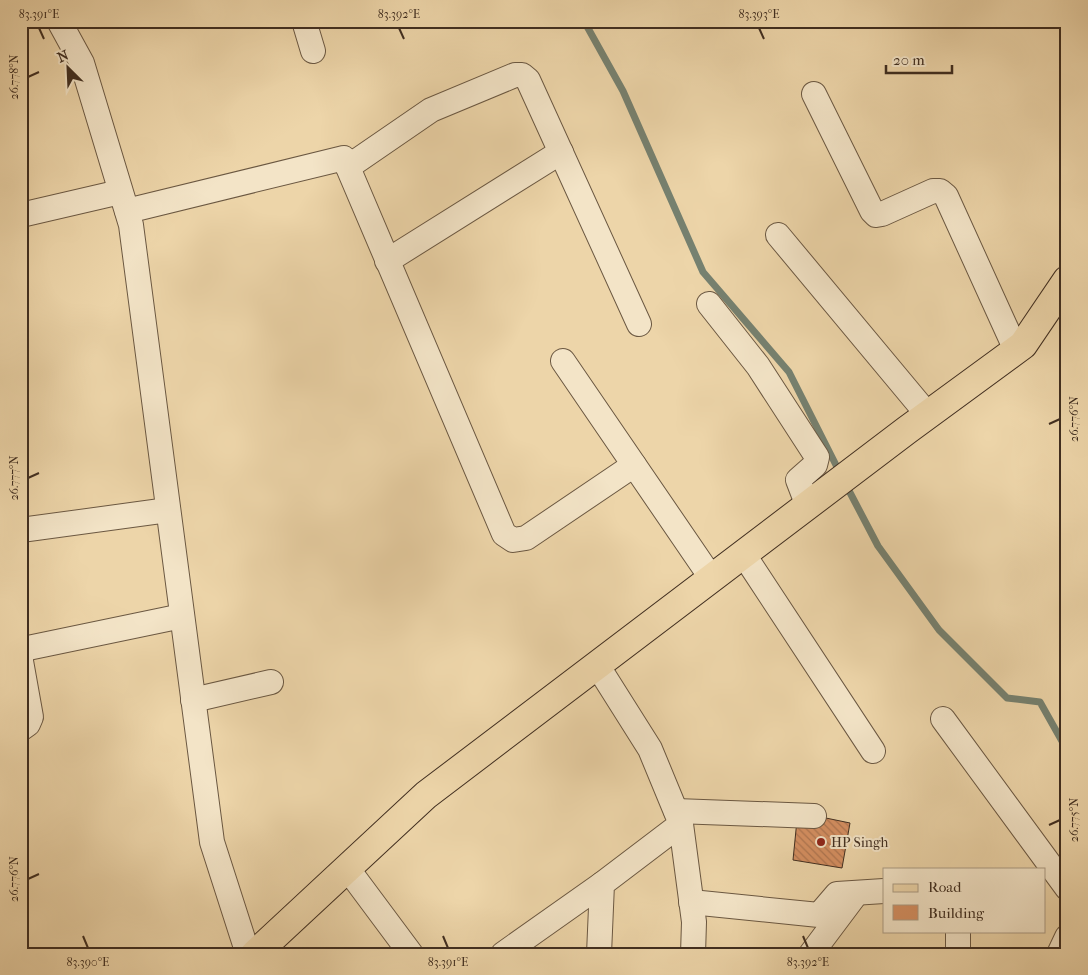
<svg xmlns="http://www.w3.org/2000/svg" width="1088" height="975" viewBox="0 0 1088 975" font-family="'IM FELL French Canon',serif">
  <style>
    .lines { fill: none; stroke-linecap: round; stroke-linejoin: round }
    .stream { stroke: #768170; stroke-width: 7 }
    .building { fill: url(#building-back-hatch); stroke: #402e20 }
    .minor-casing { stroke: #6b5842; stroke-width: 26 }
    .major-casing { stroke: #402e20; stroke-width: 30 }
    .minor { stroke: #f3e4c7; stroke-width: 24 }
    .major { stroke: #edd5a9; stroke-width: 28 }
    .ticks { fill: none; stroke: #402e20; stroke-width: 2 }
    .poi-dot { fill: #8f2418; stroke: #f3e4c7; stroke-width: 2 }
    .labels { text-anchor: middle; stroke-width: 4; stroke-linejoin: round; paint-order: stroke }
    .poi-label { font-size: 14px; fill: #402e20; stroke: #f3e4c7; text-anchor: start }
    .neatline { fill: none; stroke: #402e20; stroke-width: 2 }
    .ticks-label { font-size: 12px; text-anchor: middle; fill: #402e20 }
  </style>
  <defs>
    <pattern id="building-back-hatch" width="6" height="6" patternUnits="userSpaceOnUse" patternTransform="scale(1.25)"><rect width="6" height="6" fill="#d58f61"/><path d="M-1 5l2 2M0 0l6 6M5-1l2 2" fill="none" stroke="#ae7550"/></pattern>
  </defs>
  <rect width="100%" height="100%" fill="#edd5a9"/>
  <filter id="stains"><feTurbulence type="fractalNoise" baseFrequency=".004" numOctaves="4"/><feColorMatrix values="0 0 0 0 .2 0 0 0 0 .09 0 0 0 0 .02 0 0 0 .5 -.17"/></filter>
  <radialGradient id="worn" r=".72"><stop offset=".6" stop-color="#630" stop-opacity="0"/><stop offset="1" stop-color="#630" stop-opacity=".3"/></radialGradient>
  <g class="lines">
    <g class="stream">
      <polyline points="584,21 623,91 703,272 789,372 840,473"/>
      <polyline points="846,485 878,546 939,630 1007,698 1040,702 1067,750"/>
    </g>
  </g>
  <polygon class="building" points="821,817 850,823 842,868 793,860 797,820"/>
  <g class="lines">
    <defs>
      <g id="minor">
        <polyline points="59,21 82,63 131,225 212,842 248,954"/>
        <polyline points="304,21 313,51"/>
        <polyline points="814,94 872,211 876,215 882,214 933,191 940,191 946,196 1016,350"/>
        <polyline points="348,167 431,110 515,75 522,75 528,80 639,324"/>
        <polyline points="127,211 344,158 504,534 513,540 526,538 634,465"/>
        <polyline points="21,215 120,192"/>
        <polyline points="778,235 928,415"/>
        <polyline points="387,261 561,152"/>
        <polyline points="709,304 758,366 817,457 815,465 798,480 808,506"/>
        <polyline points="563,361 712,579"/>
        <polyline points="21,530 168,510"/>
        <polyline points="744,555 873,751"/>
        <polyline points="21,658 22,652 28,648 182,616"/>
        <polyline points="21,661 31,717 28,724 21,729"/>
        <polyline points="597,665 650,749 681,824 602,884 599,954"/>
        <polyline points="193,700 271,682"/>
        <polyline points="943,719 1067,888"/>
        <polyline points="676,811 814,816"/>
        <polyline points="681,824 694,922 693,954"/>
        <polyline points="347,868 411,954"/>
        <polyline points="691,902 819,915 837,894 884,891"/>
        <polyline points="958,931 958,954"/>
        <polyline points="503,954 602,884"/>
        <polyline points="811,954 856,894"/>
        <polyline points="1059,954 1067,937"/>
      </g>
      <polyline id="major" points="255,954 426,795 907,430 1023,345 1067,280"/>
    </defs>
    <use href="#minor" class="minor-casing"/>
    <use href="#major" class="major-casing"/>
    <use href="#minor" class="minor"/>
    <use href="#major" class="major"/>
  </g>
  <path class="ticks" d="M39,28L44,39M399,28L404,39M759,28L764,39M28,77L39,72M1049,424L1060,419M28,478L39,473M1049,825L1060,820M28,879L39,874M83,936L88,948M443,936L448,948M803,936L808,948"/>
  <circle class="poi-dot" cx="821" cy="842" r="5"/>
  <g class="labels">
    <g class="poi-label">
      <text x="831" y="847">HP Singh</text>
    </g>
  </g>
  <rect width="1088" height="975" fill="none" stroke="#edd5a9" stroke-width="55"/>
  <rect x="883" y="868" width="162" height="65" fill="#f3e4c7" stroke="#ab9b84"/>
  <rect x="893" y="884" width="25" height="8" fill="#edd5a9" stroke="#ab9b84"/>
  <text x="928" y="892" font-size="15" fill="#402e20">Road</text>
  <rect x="893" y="905" width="25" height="15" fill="#d58f61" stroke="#ab9b84"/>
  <text x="928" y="918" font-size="15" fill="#402e20">Building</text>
  <g transform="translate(68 68) rotate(336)" stroke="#f3e4c7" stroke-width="4" paint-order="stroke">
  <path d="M0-4L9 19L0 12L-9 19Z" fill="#402e20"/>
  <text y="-8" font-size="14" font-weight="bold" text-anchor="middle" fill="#402e20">N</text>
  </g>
  <path d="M886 65v8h66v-8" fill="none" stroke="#402e20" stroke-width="2.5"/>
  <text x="893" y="65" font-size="15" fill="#402e20" stroke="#f3e4c7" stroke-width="4" paint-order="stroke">20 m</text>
  <rect x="28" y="28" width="1032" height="920" class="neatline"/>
  <g class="ticks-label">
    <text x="39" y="18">83.391°E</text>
    <text x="399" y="18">83.392°E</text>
    <text x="759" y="18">83.393°E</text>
    <text transform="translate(14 77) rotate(-90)" y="4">26.778°N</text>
    <text transform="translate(1074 419) rotate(-90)" y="4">26.776°N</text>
    <text transform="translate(14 478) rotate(-90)" y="4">26.777°N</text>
    <text transform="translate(1074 820) rotate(-90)" y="4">26.775°N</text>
    <text transform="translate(14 879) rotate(-90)" y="4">26.776°N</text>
    <text x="88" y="966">83.390°E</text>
    <text x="448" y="966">83.391°E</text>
    <text x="808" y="966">83.392°E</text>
  </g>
  <rect width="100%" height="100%" filter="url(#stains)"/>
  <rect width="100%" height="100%" fill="url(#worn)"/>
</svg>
